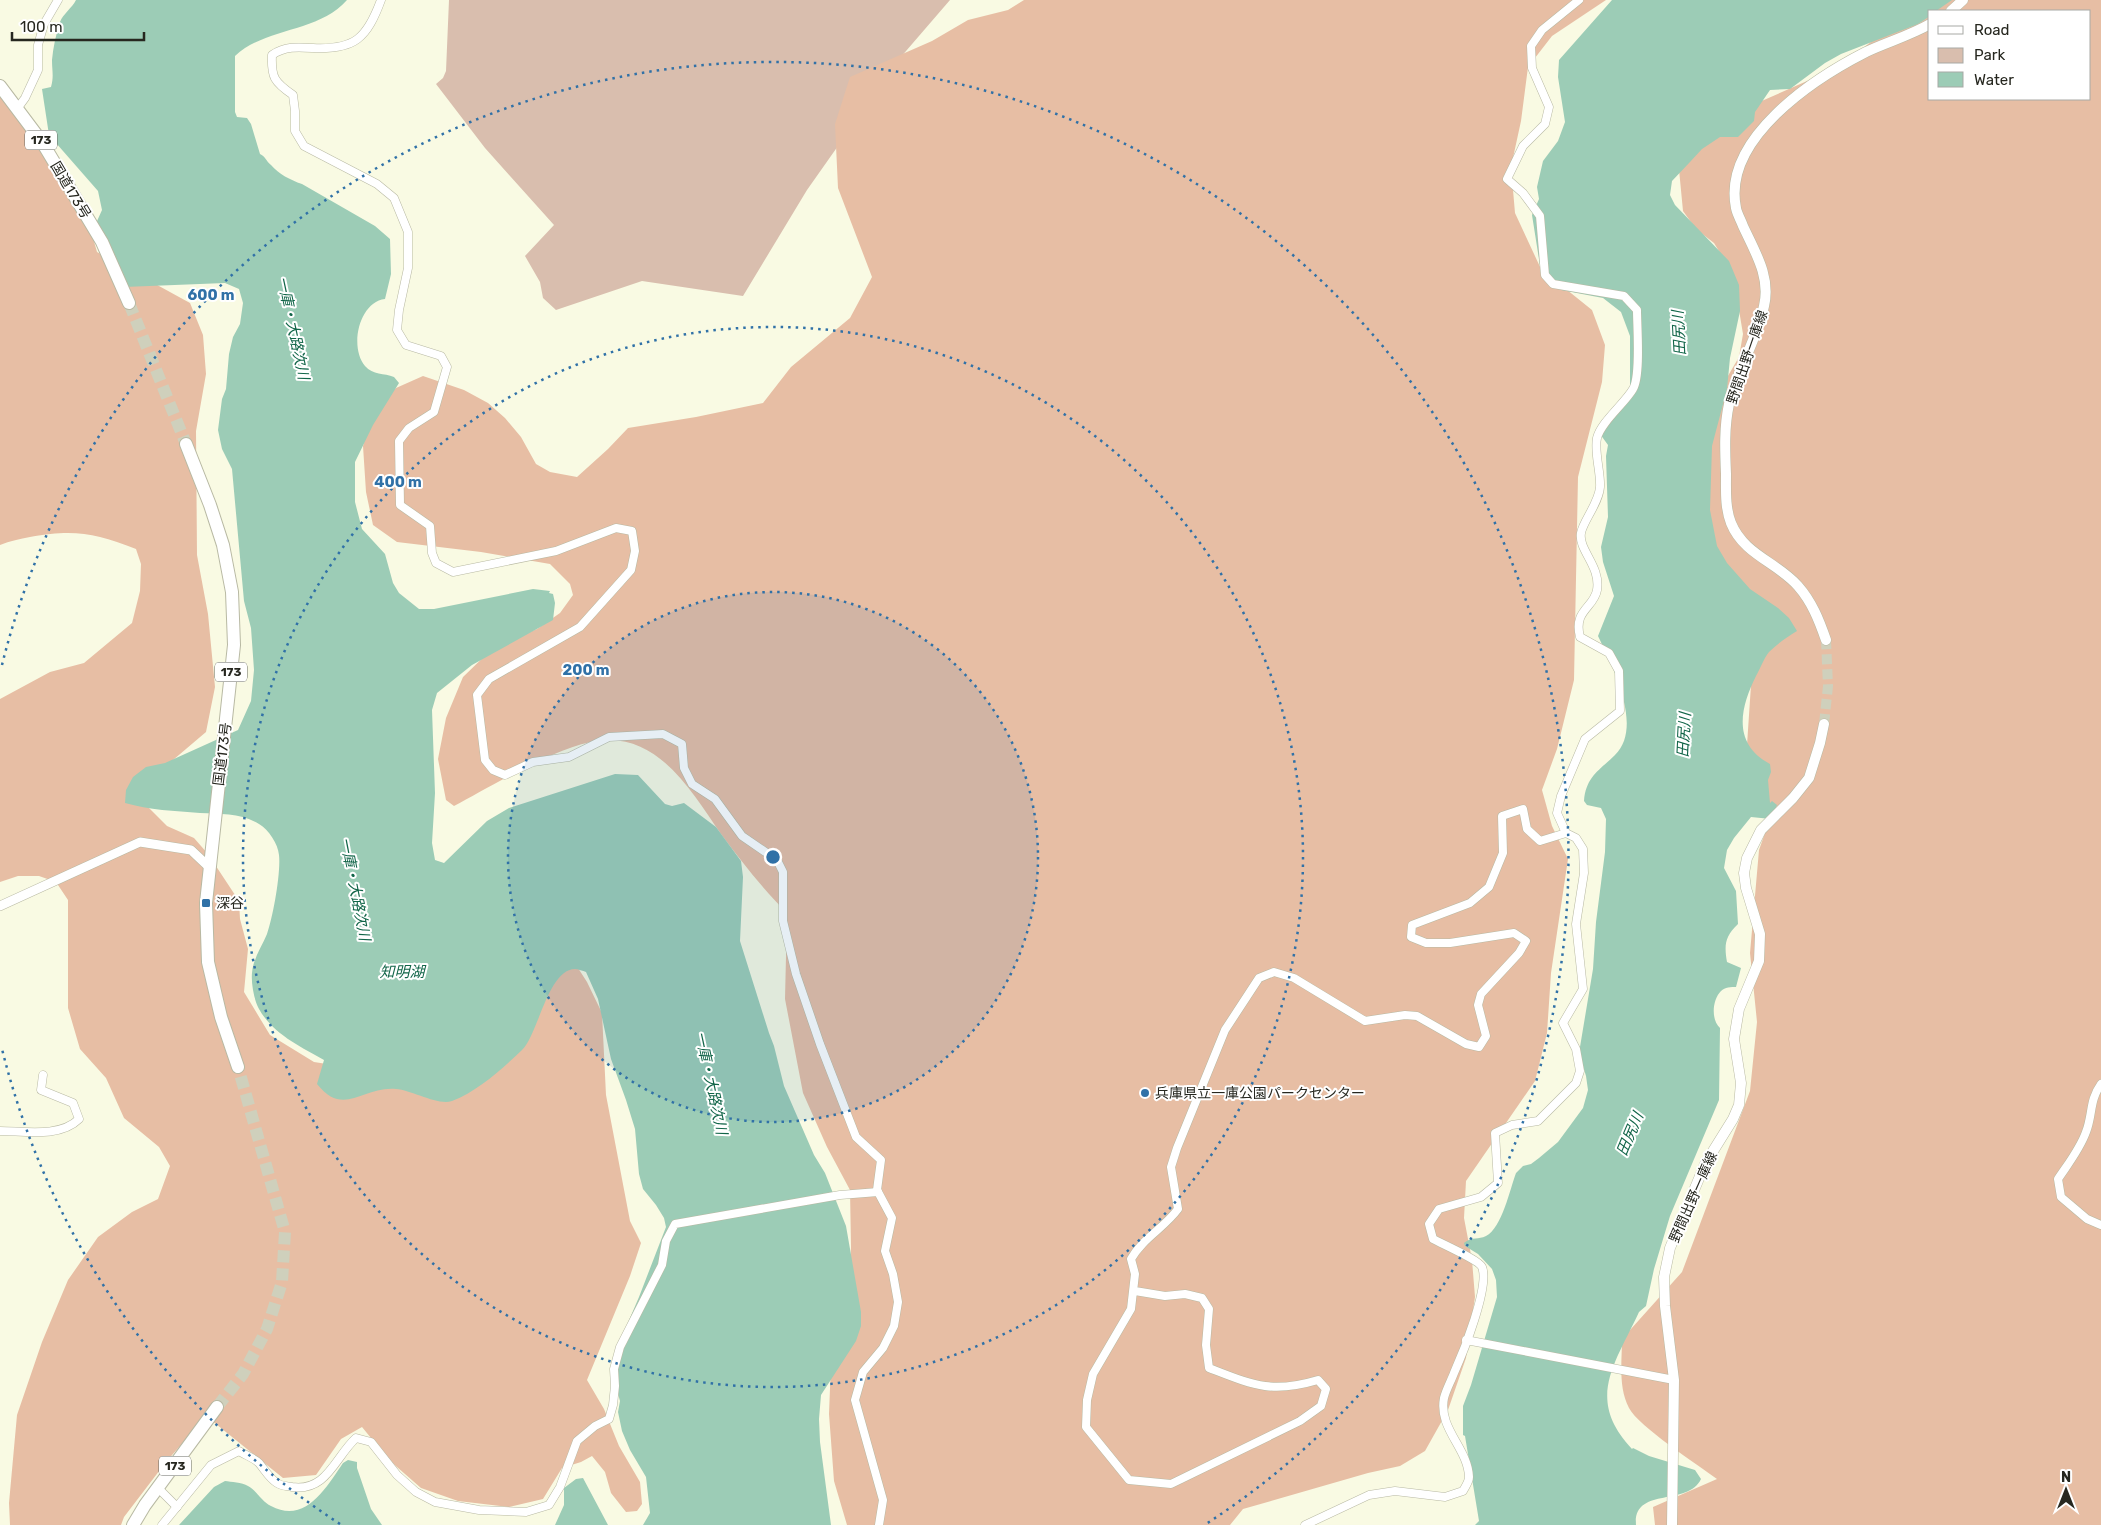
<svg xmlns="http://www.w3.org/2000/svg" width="2101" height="1525" viewBox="0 0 2101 1525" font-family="Rubik,'Noto Sans JP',sans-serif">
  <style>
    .green { fill: #d9beae }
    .forest { fill: #e7bea4; fill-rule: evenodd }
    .water { fill: #9cccb6 }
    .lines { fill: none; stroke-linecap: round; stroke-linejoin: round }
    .secondary-tunnel { stroke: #cfd0bc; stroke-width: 10; stroke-dasharray: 10 5; stroke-linecap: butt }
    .trunk-tunnel { stroke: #cfd0bc; stroke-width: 12; stroke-dasharray: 12 6; stroke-linecap: butt }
    .minor-casing { stroke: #b8b9a3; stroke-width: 9 }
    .tertiary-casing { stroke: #b8b9a3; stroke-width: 10 }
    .secondary-casing { stroke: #b8b9a3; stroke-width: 11 }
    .trunk-casing { stroke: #b8b9a3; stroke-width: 14 }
    .minor { stroke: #fff; stroke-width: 8 }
    .tertiary { stroke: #fff; stroke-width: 9 }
    .secondary { stroke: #fff; stroke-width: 10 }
    .trunk { stroke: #fff; stroke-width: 12 }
    .ring { fill: none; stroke: #3071a7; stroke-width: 2.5; stroke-dasharray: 2.5 5 }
    .poi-dot { fill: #3071a7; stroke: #fff; stroke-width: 2 }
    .labels { text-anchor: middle; stroke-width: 4; stroke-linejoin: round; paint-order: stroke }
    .shield { fill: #fff; stroke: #676862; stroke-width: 1 }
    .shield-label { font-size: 12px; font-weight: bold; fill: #26271f }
    .street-label { font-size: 14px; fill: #26271f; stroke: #fff }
    .poi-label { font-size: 14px; fill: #26271f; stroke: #fff; text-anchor: start }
    .water-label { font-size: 15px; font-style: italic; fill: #116548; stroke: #fff }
    .centre { fill: #3071a7; stroke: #fff; stroke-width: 2.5 }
    .ring-label { font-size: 15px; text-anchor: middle; font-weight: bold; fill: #3071a7; stroke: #fff; stroke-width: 4; stroke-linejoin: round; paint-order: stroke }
  </style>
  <rect width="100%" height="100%" fill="#f9fae3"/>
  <polygon class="green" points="449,0 950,0 900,58 807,190 743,296 642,281 556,310 543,298 540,282 525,256 554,225 485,148 436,84 443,78 446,71"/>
  <g class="forest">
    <path d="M1024,0H1606L1552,36L1528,67L1521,121L1511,167L1515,213L1541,269L1592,310L1605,345L1602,382L1578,477L1574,680L1557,749L1542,790L1552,826L1568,859L1551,973L1547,1033L1535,1081L1466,1181L1464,1218L1472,1260L1475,1297L1466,1358L1448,1410L1425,1451L1400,1466L1368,1473L1243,1509L1230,1525H847L834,1481L829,1414L831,1363L849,1303L851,1247L850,1190L827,1147L803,1093L785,999L787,913C763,889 741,861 721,834C693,794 662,738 606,740C565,741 492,786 454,806L446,800L438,759L446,718L463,677L494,647L537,629L560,613L573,595L570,584L550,564L481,552L397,542L373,525L366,492L363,446L373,412L396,388L423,376L464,390L488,403L505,418L521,437L536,464L550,472L577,477L608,449L628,428L696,417L763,403L791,367L850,318L872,277L838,188L835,124L850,77L932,41L968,20L1008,10Z"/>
    <path d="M1902,0H2101V1525H1655L1653,1507L1717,1479C1697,1464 1639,1427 1629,1408C1618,1387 1622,1361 1622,1339L1682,1272L1750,1091L1757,1022L1750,953L1759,850L1770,819L1747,745L1755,625L1711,537L1703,460L1725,381L1739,357L1743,334L1733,274L1714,243L1696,229L1683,211L1678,159L1725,117L1839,67L1886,30ZM1930,11H2090V99H1930Z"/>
    <path d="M0,90L20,118L35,144L53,161L91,231L97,252L190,303L203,335L206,374L196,431L197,555L208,614L215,687L206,732L153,777L148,807L167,826L194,838L208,854L239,901L240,919L248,949L244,992L270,1035L314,1062L365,1070L569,954L587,982L602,1013L606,1095L630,1221L641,1243L630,1276L587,1380L604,1409L619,1446L640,1482L642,1504L637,1511L626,1512L611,1493L605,1472L592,1456L581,1462L562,1468L543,1499L509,1507L458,1501L421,1488L389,1460L362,1427L341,1439L316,1475L283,1478L206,1416L166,1462L124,1517L121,1525H10L9,1503L17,1415L42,1342L68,1280L98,1237L132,1212L158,1199L170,1166L159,1147L124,1118L106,1078L80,1049L68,1008V900L56,882L39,876H18L0,882V699L50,672L84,663L132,623L140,591L141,564L136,549C95,533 74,529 30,537C20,539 10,541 0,545Z"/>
  </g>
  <g class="water">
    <path d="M76,0H347C318,33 266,27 235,56V112L237,117L247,118L251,124L260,154C265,156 266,161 271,165C279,174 290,180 302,184L375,226L390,239L391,274L385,299C359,302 349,347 365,366C373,375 384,373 394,377L399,383L373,425L355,462V502L362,529L385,554L393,583L399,593L419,609H434L533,589L550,591L549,593L553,594L555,603L553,620L472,665L437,693L432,710L435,793L432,843L435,860L444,863L487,821L509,808L615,774L638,775L665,804L672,806L684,803L716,827L741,861L743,877L740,941L769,1033L774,1046L784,1086L814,1155L825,1173L846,1226L861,1312V1326L856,1341L821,1395L819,1419L820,1442L831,1525H643L650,1513L646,1477L630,1450L622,1431L618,1412L620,1401L611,1369L614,1355L639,1297L666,1227L664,1218L656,1205L643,1189L639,1174L635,1129L626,1100L611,1059L598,999L586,972C583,971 578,969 575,969C548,969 538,1035 522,1050C502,1069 478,1091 452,1101C438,1106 412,1090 396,1089C362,1086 344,1118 317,1084L324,1060C301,1047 273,1034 259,1009C254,1000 251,983 252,973C253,959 262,946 267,934C273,917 281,873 279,855C278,844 269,830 259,824C241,813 221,814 200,813C175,811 149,810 125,803L126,790L133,777L146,767L165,763L238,730L251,701L254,670L251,628L244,601L232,469L222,449L218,430L222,399L226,389L229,354L233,337L240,324L243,303L239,289L225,283L124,287L93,230L102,210L98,191L49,135L42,89L51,87C54,76 52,71 52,60C53,48 56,34 60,22C63,14 72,8 76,0Z"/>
    <path d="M1612,0H1952L1936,11H1930V16L1918,24L1841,54L1825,63L1790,89L1770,90L1755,112L1754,121L1738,137H1720L1702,149L1690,162L1672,181L1670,195L1675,205L1729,261L1739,285L1740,311L1730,358L1727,389L1712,446L1710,510L1717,546L1727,563L1750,589L1778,608L1789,618L1797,631C1787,637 1777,644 1769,652C1764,658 1760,669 1756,676C1740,708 1732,744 1770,764L1771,772L1768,780L1770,803L1772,801L1777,805L1771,819L1751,817L1734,838L1727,850L1724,868L1736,891L1738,924C1725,936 1724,945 1727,962L1741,968L1736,987C1731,987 1725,987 1721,991C1712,1000 1711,1020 1720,1028L1719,1100L1670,1216L1654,1269L1646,1306L1639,1312C1615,1364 1585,1399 1632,1449L1633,1448L1649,1456L1695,1470L1701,1479C1688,1507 1633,1486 1636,1525H1475L1479,1521L1465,1436L1463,1435V1406L1471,1385L1497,1297L1496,1280L1492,1269L1478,1254L1465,1246L1464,1243C1473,1236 1478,1240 1486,1236C1502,1228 1510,1189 1516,1173L1523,1166L1531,1164L1539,1158L1558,1142L1583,1108L1588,1090L1586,1076L1579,1053L1593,969L1596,922L1605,852L1606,819L1601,808L1587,805L1584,801C1586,776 1600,770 1615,755C1644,727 1612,665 1598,636L1614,596L1603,562L1601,547L1608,517L1606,456L1608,445L1600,434L1630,389V336L1621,312L1603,298L1561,290L1551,286L1546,281L1541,272L1532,215L1539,199L1537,187L1543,161L1558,141L1565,122L1558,77L1559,60Z"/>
    <path d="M348,1460L357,1462V1468L371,1509L382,1525H179L214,1487L225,1481C231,1482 242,1482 248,1486C256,1490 262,1502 271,1506C306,1525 327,1486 343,1463Z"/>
    <polygon points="583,1478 608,1525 555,1525 564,1505 564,1488 576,1479"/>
  </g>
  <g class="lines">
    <polyline class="secondary-tunnel" points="1824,724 1828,686 1826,640"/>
    <g class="trunk-tunnel">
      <polyline points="129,303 186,444"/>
      <polyline points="217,1407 243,1374 267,1329 282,1282 285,1232 238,1067"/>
    </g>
    <defs>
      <g id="minor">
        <path d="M381,0C367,38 355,50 313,48C298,47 285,46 272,55C271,77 274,82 293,95L295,111V131L304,146L377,184L394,198L408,232V268L399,310L397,330L406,345L441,356L447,367L434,412L409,428L399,441L400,505L430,526L432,553L436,563L453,572L556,551L616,528L632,531L635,551L631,570L580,627L489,679L477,695L485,760L493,770L505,775L533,762L569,757L609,737L663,734L682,744L684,768L692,784L715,799L742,836L777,860L783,872V921L796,974L820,1044L856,1137L881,1160L877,1190L892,1218L885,1251L893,1274L898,1302L894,1326L883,1348L863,1372L855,1400L883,1500L879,1525"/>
        <polyline points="17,109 25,98 38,70 38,45 44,24 58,0"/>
        <path d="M2101,1084C2089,1101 2093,1114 2086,1132C2080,1149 2068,1164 2058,1179L2061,1197L2087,1219L2101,1225"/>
        <path d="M0,1131C24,1131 60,1138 79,1119L73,1103L41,1090L43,1075"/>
        <path d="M1135,1291L1165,1296L1185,1294L1202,1298L1209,1309L1206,1345L1209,1368C1253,1385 1271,1394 1318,1380L1326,1389L1321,1406L1300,1421L1171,1484L1129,1480L1086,1427L1087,1400L1093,1374L1131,1309L1135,1274L1131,1259C1143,1238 1164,1228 1178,1209L1171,1167L1177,1148L1225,1030L1259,978L1274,972L1294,978L1365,1021L1405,1015L1417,1016L1466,1044L1479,1047L1486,1036L1478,1005L1481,994L1519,953L1526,941L1514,933L1450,943H1426L1411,937L1412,925L1470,903L1489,887L1503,853L1502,816L1523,809L1527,829L1540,841L1566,833"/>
        <polyline points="1466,1340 1674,1380"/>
        <polyline points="158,1488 177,1507"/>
        <path d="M162,1525L211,1465L239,1451C245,1455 254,1458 259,1463C265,1470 269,1478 277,1483C281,1486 287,1486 292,1487C327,1492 335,1457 356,1438L371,1442L397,1475L416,1492L435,1502L479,1510L526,1512L549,1505L560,1487L577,1441L595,1426L609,1419L613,1405L615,1386L614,1369L620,1347L662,1265L666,1241L675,1224L840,1195L878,1192"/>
        <path d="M1305,1525L1369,1495L1395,1491L1445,1497L1463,1491C1465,1487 1469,1482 1469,1477C1468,1448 1438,1429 1444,1398C1446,1390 1451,1381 1454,1373C1463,1353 1490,1286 1482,1267C1479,1260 1442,1244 1433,1239L1429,1224L1439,1209L1481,1197L1498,1183L1495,1133L1512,1125L1538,1121L1576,1083L1580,1071L1576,1049L1563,1023L1583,989L1576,924L1584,873L1583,849L1576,838L1566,833L1557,813L1561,796L1585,739L1620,711L1619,671L1609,653L1580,637C1573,610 1594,608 1597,590C1601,566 1578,550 1581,533C1583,521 1599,503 1600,487C1601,473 1594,452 1597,438C1601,422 1625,403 1633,389C1641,376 1637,327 1637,310L1624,296L1553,284L1545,275L1540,216L1523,193L1507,179L1523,146L1545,124L1549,107L1532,68L1531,46L1542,30L1579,0"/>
      </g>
      <polyline id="tertiary" points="0,906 140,842 191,850 209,867"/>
      <g id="secondary">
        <polyline points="1951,11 1963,0"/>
        <path d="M1826,640C1819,620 1812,602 1798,586C1777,562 1744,555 1731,523C1725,508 1726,490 1726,474C1725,451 1724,427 1729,404C1737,370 1757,340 1764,306C1771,277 1755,252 1743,226C1741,220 1737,214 1736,208C1722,139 1813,79 1866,52C1887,42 1909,36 1930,24"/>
        <polyline points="1672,1525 1674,1380 1665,1306 1664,1277 1670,1248 1705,1164 1733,1119 1739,1105 1741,1083 1734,1039 1739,1009 1759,961 1760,934 1746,888 1744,873 1747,858 1761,830 1793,798 1809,778 1820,743 1824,724"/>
      </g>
      <g id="trunk">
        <polyline points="0,86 42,142 102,242 129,303"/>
        <polyline points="186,444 210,505 223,545 232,592 234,645 206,903 208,962 221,1017 238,1067"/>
        <polyline points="133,1525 145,1505 217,1407"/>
      </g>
    </defs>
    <use href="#minor" class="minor-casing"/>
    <use href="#tertiary" class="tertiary-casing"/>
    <use href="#secondary" class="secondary-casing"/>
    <use href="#trunk" class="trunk-casing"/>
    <use href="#minor" class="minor"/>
    <use href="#tertiary" class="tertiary"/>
    <use href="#secondary" class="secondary"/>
    <use href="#trunk" class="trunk"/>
  </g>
  <circle cx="773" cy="857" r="265" fill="#3071a7" fill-opacity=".12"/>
  <g class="ring">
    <circle cx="773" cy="857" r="265"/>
    <circle cx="773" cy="857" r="530"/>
    <path d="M340 1524A795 795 0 0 1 2 1049M2 665A795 795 0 1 1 1206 1524"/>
  </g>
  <g class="poi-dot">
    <rect x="201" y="898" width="10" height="10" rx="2.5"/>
    <circle cx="1145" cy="1093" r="5"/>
  </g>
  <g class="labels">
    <g class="shield">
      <rect x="25" y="130.5" width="32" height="19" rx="4"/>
      <rect x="215" y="662.5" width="32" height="19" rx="4"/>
      <rect x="159" y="1456.5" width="32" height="19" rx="4"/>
    </g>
    <g class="shield-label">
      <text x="41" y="144">173</text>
      <text x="231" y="676">173</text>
      <text x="175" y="1470">173</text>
    </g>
    <g class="street-label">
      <text transform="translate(71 190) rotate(59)" y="5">国道173号</text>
      <text transform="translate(1747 357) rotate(-71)" y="5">野間出野一庫線</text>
      <text transform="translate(222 754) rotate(-83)" y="5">国道173号</text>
      <text transform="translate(1693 1197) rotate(-66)" y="5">野間出野一庫線</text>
    </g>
    <g class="poi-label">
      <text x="216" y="908">深谷</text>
      <text x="1155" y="1098">兵庫県立一庫公園パークセンター</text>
    </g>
    <g class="water-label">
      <text transform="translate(293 328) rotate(78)" y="5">一庫・大路次川</text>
      <text transform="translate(1679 333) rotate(-93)" y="5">田尻川</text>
      <text transform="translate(1684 735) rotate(-87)" y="5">田尻川</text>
      <text transform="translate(355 889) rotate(79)" y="5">一庫・大路次川</text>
      <text x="402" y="977">知明湖</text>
      <text transform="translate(711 1083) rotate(78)" y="5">一庫・大路次川</text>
      <text transform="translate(1630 1134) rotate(-67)" y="5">田尻川</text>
    </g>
  </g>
  <circle cx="773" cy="857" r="8" class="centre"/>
  <g class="ring-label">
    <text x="211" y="300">600 m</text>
    <text x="398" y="487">400 m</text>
    <text x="586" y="675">200 m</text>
  </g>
  <rect x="1928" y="10" width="162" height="90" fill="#ffffff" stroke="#a8a9a5"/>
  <rect x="1938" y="26" width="25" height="8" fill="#ffffff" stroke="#a8a9a5"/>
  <text x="1974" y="35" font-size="15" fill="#26271f">Road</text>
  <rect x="1938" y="48" width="25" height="15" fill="#d9beae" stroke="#a8a9a5"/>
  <text x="1974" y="60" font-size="15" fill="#26271f">Park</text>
  <rect x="1938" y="72" width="25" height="15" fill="#9cccb6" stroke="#a8a9a5"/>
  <text x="1974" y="85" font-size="15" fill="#26271f">Water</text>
  <g transform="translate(2066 1490)" stroke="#ffffff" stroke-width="4" paint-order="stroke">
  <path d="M0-4L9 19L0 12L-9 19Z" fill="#26271f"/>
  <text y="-8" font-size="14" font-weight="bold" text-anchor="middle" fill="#26271f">N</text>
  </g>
  <path d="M12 32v8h132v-8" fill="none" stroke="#26271f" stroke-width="2.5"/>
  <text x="20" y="32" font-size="15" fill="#26271f" stroke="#ffffff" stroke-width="4" paint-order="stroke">100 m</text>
</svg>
